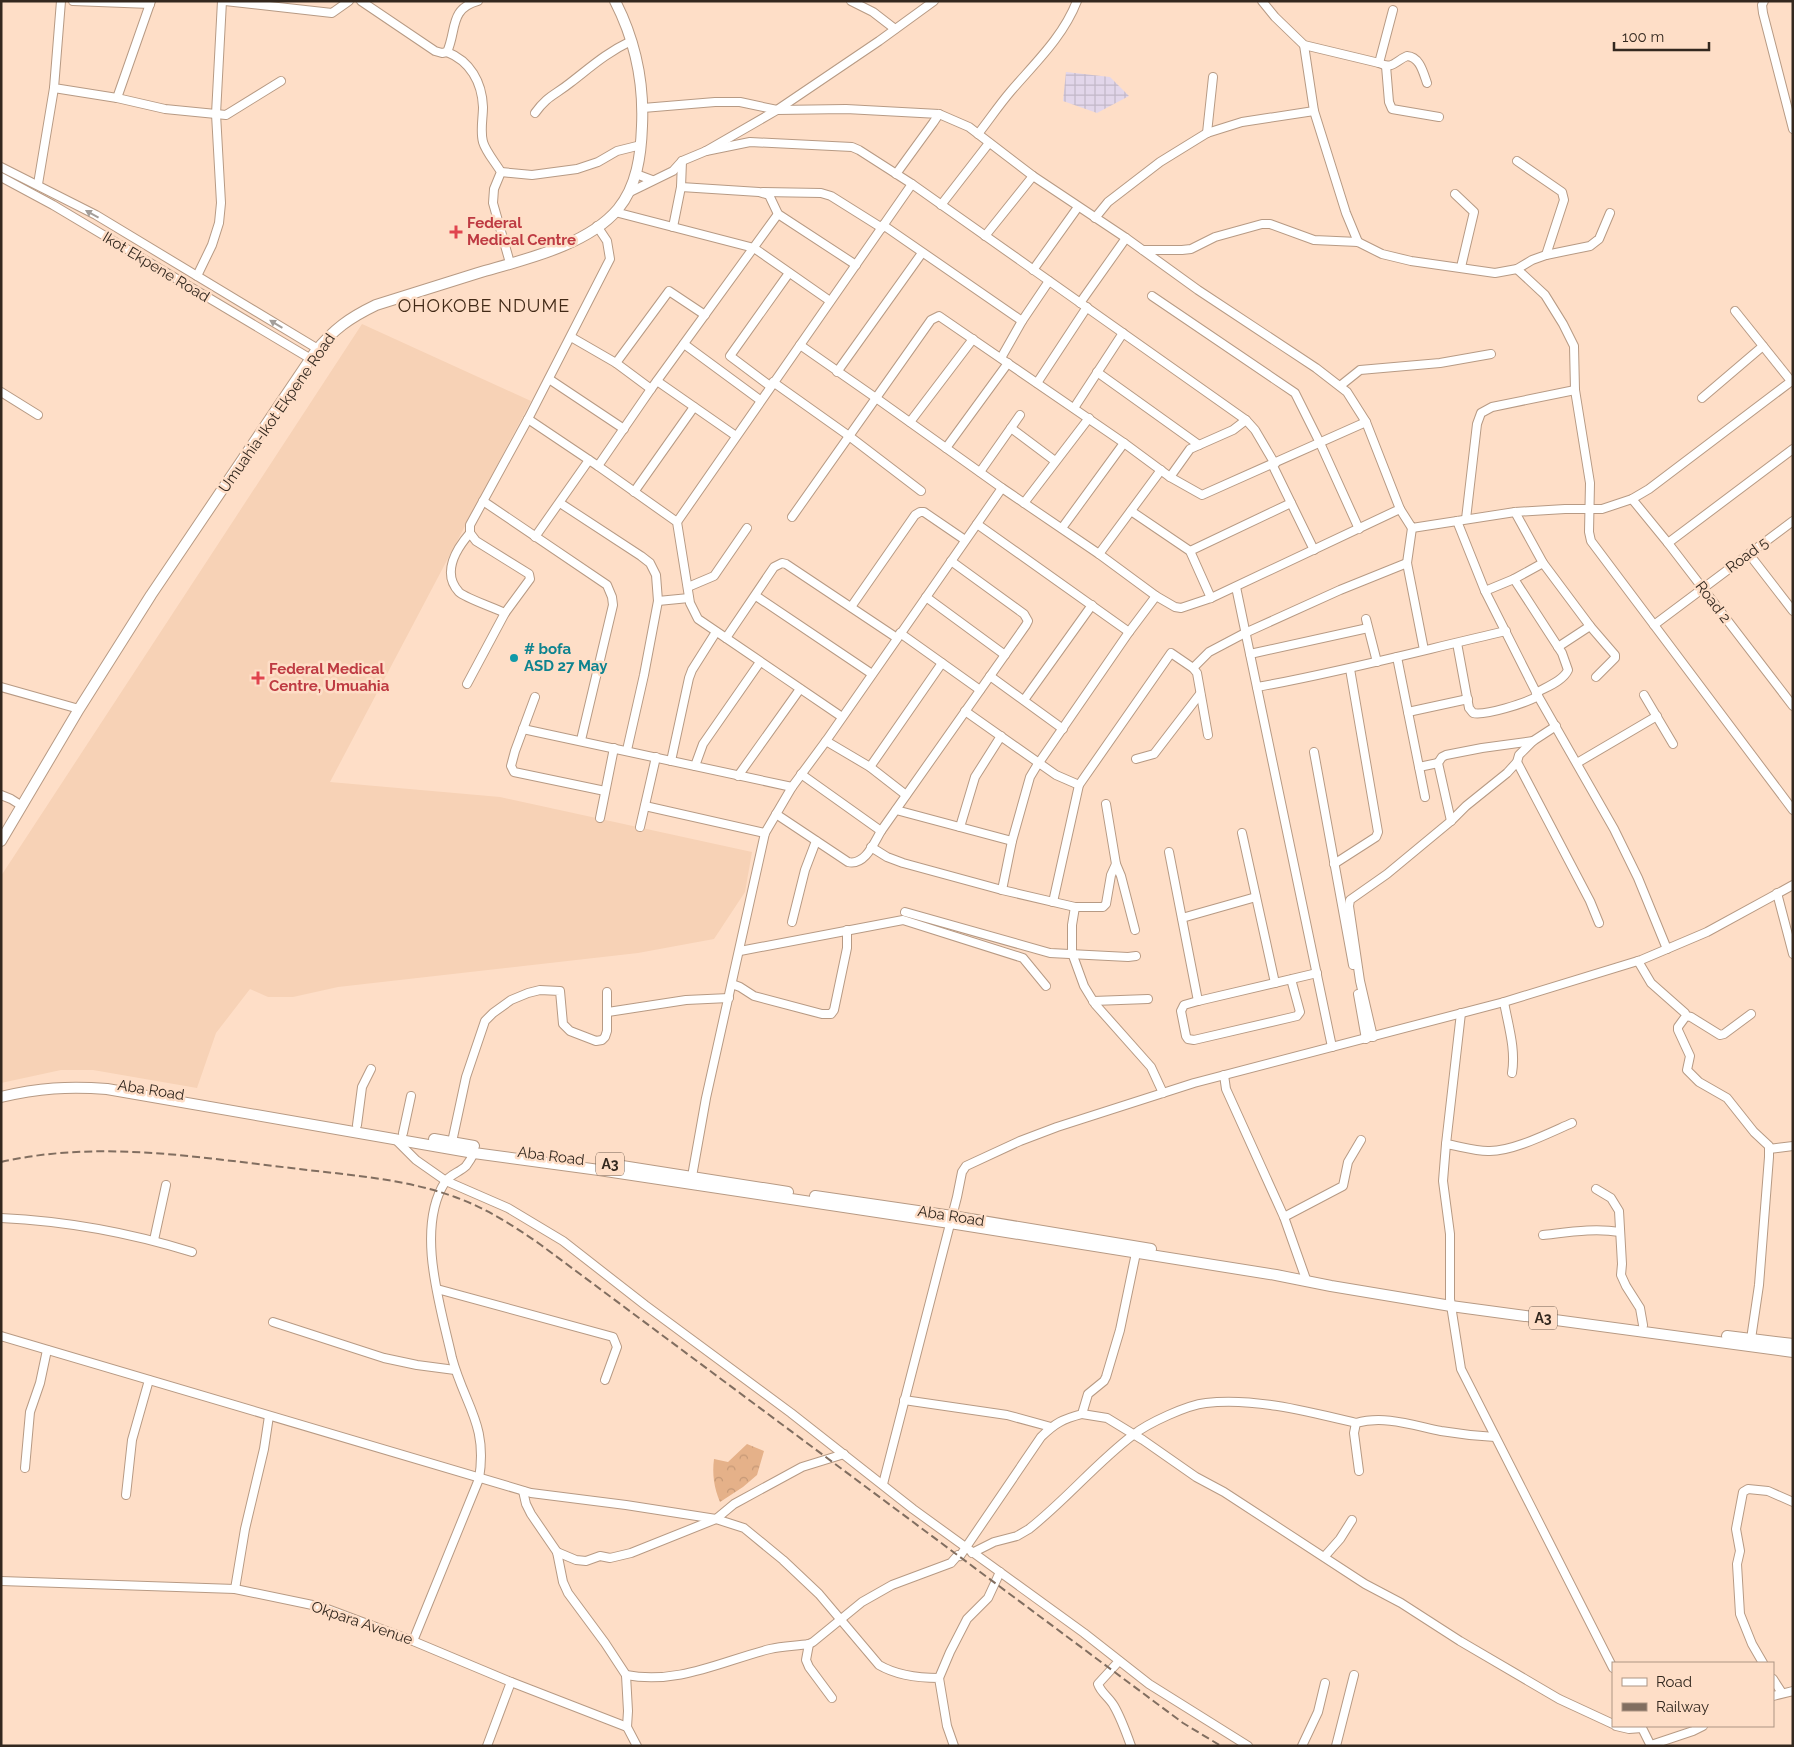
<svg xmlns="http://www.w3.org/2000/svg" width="1794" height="1747" viewBox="0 0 1794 1747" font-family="Raleway,sans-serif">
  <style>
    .built { fill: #f7d2b6 }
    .industrial { fill: url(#industrial-grid) }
    .park { fill: url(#park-crowns) }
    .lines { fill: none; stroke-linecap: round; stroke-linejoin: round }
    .minor-casing { stroke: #b79a84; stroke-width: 10 }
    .major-casing { stroke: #b79a84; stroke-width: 12 }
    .minor { stroke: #fff; stroke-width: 8 }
    .major { stroke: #fff; stroke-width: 10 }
    .rail { stroke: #816e60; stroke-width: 2; stroke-dasharray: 8 4; stroke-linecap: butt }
    .oneway { fill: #a39e9a }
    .health-dot { fill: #e0444e; stroke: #fedec7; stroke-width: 2 }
    .culture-dot { fill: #0f9aa8; stroke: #fedec7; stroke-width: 2 }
    .labels { text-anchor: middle; stroke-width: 5; stroke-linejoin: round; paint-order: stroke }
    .shield { fill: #fedec7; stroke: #705f51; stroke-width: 1 }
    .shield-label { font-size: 14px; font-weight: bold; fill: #33281f }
    .health-label { font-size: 15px; font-weight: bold; fill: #be3a42; stroke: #fedec7; text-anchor: start }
    .street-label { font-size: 15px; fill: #33281f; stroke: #fedec7 }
    .culture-label { font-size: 15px; font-weight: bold; fill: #0d838f; stroke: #fedec7; text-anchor: start }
    .quarter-label { font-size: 18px; letter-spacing: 1px; fill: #422a17; stroke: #fedec7 }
  </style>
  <defs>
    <pattern id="industrial-grid" width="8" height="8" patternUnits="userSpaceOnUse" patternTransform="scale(1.25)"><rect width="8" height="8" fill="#e2d6ea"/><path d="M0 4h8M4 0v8" fill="none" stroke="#c2b8c8"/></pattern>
    <pattern id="park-crowns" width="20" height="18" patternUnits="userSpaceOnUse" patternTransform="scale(1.25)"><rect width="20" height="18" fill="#e5b189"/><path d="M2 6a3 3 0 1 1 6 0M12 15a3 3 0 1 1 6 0" fill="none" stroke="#c59876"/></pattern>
  </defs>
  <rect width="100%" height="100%" fill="#fedec7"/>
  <polygon class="built" points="362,324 531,401 330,782 500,797 752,852 745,892 714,939 638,953 338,987 293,997 268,997 250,989 216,1033 197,1088 93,1070 61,1070 1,1083 1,876"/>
  <polygon class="industrial" points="1066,72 1110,77 1129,96 1097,113 1063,101"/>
  <path class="park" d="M747,1444L764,1451L757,1475L743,1487L720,1502C714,1488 712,1474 714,1459L728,1462Z"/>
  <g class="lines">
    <defs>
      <g id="minor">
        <polyline points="61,1 54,88 117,98 165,109 226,115 281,81"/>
        <polyline points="73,1 150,4"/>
        <polyline points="225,1 332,13 349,1"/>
        <path d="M361,1L435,51L442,53L447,52C457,30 449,9 478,1"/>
        <polyline points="851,1 873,12 895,29"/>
        <path d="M1262,1L1275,17L1304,45L1379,63C1393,70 1395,61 1407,56C1420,57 1423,72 1427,83"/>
        <polyline points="1764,1 1762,5 1763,13 1793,129"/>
        <polyline points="1304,45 1314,111 1346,213 1358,242"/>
        <path d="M447,52C470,61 482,82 483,107C483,118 480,131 483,142C486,152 495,162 501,172L494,189L493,203L510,263"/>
        <polyline points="1379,63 1393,10"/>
        <polyline points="1386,66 1389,102 1392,109 1439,117"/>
        <polyline points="117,98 151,1"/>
        <polyline points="643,108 715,102 740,102 777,110 846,109 939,114 969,127 1033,176 1126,238 1198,290 1316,368 1347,392 1366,422 1400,509 1412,528 1515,512 1565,509 1602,509 1632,499 1649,489 1793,380"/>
        <path d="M535,113C547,96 555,95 570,83C592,66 606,53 631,41"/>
        <polyline points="1207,133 1213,77"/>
        <path d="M978,134C989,120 999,105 1011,91C1035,63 1063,37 1077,1"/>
        <polyline points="706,151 750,142 852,147 859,150 912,184 1246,420 1255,430 1275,464 1273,466 1314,550"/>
        <polyline points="1517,161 1562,192 1564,200 1546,255"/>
        <polyline points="1,167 96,215 318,349"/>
        <polyline points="501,172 532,175 577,169 598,162 617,151 641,145"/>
        <polyline points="636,174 652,180"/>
        <polyline points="896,174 933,123 939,114"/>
        <polyline points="1,177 53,205 311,359"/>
        <polyline points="38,184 54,88"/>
        <polyline points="681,187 759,192 769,195 778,214 856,265"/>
        <polyline points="763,192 821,193 831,196 882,228"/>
        <polyline points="628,193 673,171 682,161 706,151 777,110 879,41 934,1"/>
        <polyline points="1455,194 1474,212 1461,267"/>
        <polyline points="941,205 989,143"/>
        <polyline points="615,212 754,248 830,301"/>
        <polyline points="1095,218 1108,202 1160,162 1207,133 1242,122 1314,111"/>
        <polyline points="883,225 1022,321"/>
        <polyline points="673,227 681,187 682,161"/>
        <polyline points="985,236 1033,176"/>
        <polyline points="1143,250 1182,250 1191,249 1215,237 1262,224 1270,224 1314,240 1358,242 1382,254 1411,261 1495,273 1517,269 1532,260 1546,255 1590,246 1599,239 1610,213"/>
        <polyline points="1517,269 1545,295 1563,324 1574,346 1575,390 1590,483 1589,532 1591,541 1793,810"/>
        <polyline points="1033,270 1078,207"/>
        <polyline points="197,276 212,245 219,223 221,203 216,114 222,1"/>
        <polyline points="1152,296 1295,393 1320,443 1359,529"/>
        <polyline points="1080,303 1126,238"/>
        <polyline points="1735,311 1791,381"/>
        <polyline points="571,337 616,363 651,389"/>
        <polyline points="684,344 760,400"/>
        <polyline points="800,345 876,398 1002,488 1099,554 1156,596 1175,607 1181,608 1211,598 1400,509"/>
        <polyline points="1001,358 1022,321 1049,281"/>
        <polyline points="616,363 669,291 705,315"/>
        <polyline points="837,372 922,253"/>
        <polyline points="1097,372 1199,445"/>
        <polyline points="549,379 624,429"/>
        <polyline points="657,381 736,436"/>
        <polyline points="773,382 849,436 921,491"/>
        <polyline points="1037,383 1087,307"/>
        <polyline points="770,386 730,356 789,273"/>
        <polyline points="1340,386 1360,370 1440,363 1491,354"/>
        <polyline points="1,392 38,415"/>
        <polyline points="1702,398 1763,346"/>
        <polyline points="1074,408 1123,333"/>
        <polyline points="528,419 598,466 677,522 690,603 698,619 842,717"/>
        <polyline points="910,422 973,339"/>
        <polyline points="1011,428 1055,461"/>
        <polyline points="946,448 1008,363"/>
        <polyline points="598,466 651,389 778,214"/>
        <polyline points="980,472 1020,415"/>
        <polyline points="1170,477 1190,449 1233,430 1246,420"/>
        <polyline points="634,492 694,407"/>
        <polyline points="1632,499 1668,543 1793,706"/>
        <polyline points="483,501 607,585 612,597 613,605 581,740"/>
        <polyline points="560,503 641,556 650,563 656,575 658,601 644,675 627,750"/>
        <polyline points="1024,503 1089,418"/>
        <polyline points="1131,511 1190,551 1211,598"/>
        <polyline points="1515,512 1543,563 1590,626 1615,655 1615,658 1596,677"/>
        <polyline points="792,517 931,320 939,316 1124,443 1170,477 1202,495 1366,422"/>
        <polyline points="1466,519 1477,424 1481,413 1492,407 1575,390"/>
        <polyline points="1457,521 1485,591 1538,696 1614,829 1638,878 1667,949"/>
        <polyline points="677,522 912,184"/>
        <polyline points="977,524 1129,632"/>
        <polyline points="1062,528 1124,443"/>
        <polyline points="1412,528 1407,563 1424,650"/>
        <path d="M470,533C457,548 441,573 459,592C465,598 495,608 505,613"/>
        <polyline points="535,537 589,460"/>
        <polyline points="1668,543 1793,449"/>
        <polyline points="1190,551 1291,503"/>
        <polyline points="1099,554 1161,470"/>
        <polyline points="1749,554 1793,611"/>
        <path d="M1514,579L1562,653L1568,670C1563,681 1546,687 1536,693"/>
        <polyline points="688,587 714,576 747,528"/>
        <polyline points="1236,587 1332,1047"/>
        <polyline points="1485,591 1514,579 1543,563"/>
        <polyline points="756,596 872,674"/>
        <polyline points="926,597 1005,655"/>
        <polyline points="658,601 689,598"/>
        <polyline points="851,607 915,515 920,512 924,512 965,540"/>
        <polyline points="1366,619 1377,662"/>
        <polyline points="1654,625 1793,521"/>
        <polyline points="900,633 980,690"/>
        <polyline points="726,638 774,567 782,563 786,564 897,638"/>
        <path d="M1457,643L1469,708L1473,713C1485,716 1526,703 1538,696"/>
        <polyline points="1558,647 1590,626"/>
        <polyline points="1250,654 1368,628"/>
        <polyline points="1397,657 1425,797"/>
        <polyline points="1193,668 1209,652 1245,633 1340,590 1407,563"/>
        <polyline points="990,676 1063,729"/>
        <polyline points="467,684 505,613 530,579 529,574 476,541 470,533 470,525 528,419 610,259 607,241 597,226"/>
        <polyline points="1,687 79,709"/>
        <path d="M1257,687C1341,672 1423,650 1506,631"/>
        <polyline points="1644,695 1673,744"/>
        <polyline points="535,697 515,751 511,766 514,772 605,791"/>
        <polyline points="1024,700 1092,605"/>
        <polyline points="965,711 1056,775 1079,785"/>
        <polyline points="1408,712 1468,699"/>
        <polyline points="523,729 792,787"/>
        <polyline points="826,741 870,767 906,795"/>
        <polyline points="1314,752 1353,965"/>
        <polyline points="1136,759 1154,754 1200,694"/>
        <polyline points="671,761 689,678 692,670 716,632"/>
        <polyline points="1517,762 1590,901 1599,923"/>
        <polyline points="1577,763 1657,716"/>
        <polyline points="695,766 703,744 760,662"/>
        <polyline points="870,767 942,663"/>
        <polyline points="1419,767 1438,763"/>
        <polyline points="801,774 881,831"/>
        <polyline points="738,776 800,689"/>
        <polyline points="1,795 11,799 22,806"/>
        <polyline points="645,806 765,833"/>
        <polyline points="896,810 1012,841"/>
        <path d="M776,814L848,862C865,866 874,843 881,831L1026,625L1028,621L1024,614L951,561"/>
        <polyline points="600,818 614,748"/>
        <polyline points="1451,821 1438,763 1442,757 1446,755 1482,748 1533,741"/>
        <polyline points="640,827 656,757"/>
        <polyline points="960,827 975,777 1001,736"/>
        <polyline points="1242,833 1275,983"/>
        <polyline points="871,847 887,857 903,863 1002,890 1075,907 1103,907 1106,904 1111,875 1116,864 1106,804"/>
        <polyline points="1169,852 1198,1001"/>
        <polyline points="1116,864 1121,876 1135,930"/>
        <polyline points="1334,864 1376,837 1378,832 1350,669"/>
        <polyline points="1002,890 1012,841 1030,777 1036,767 1129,632 1156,596"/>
        <polyline points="1777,893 1793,954"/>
        <polyline points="1053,902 1079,785 1171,653 1193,668 1197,673 1208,735"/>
        <polyline points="1075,907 1072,925 1072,953 1084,986 1095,1004 1151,1067 1163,1093"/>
        <polyline points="905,912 1050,953 1128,957 1136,956"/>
        <polyline points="1182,918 1256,897"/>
        <polyline points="792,922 805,870 816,841"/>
        <polyline points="740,951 903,920 1023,958 1046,986"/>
        <polyline points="1638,961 1651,983 1685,1013 1686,1016 1678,1027 1678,1030 1690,1056 1687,1070 1699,1082 1727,1098 1754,1132 1769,1146 1769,1157 1759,1285 1751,1339"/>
        <polyline points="1291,979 1300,1012 1297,1016 1194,1040 1188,1039 1186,1036 1181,1011 1184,1005 1198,1001 1317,973"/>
        <polyline points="732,984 740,987 754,996 822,1014 831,1014 834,1010 847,948 847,930"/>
        <polyline points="1358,994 1366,1039"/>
        <polyline points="1093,1001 1148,999"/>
        <path d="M1504,1002C1508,1025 1516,1049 1512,1073"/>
        <polyline points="608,1012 686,1000 729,998"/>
        <polyline points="1461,1013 1446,1144 1443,1181 1450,1234 1450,1299 1461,1369 1613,1668"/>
        <polyline points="1686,1016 1691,1017 1720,1035 1724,1034 1751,1014"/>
        <polyline points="1373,1037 1360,981 1349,906 1350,900 1387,874 1451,821 1466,806 1507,773 1517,762 1519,755 1533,741 1556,726"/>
        <polyline points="1224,1075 1226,1089 1284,1217 1307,1282"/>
        <polyline points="357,1125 362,1087 371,1069"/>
        <polyline points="403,1133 411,1096"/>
        <polyline points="396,1140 416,1160 446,1181 508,1208 563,1241 645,1305 791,1413 913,1509 1084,1633 1149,1684 1248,1746"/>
        <polyline points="452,1142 466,1077 485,1021 493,1013 511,1000 528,993 540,990 560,991 563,1024 570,1031 596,1041 602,1040 605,1037 607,1031 607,992"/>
        <path d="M1446,1144C1459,1146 1474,1151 1488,1151C1512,1152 1549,1133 1572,1123"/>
        <polyline points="1769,1149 1793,1146"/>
        <polyline points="691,1182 706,1098 765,833 792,787 826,741 1002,488"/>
        <polyline points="1596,1189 1611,1198 1619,1211 1622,1264 1621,1275 1626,1286 1640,1308 1643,1325"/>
        <polyline points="1284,1217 1343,1186 1348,1162 1361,1140"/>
        <path d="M1,1218C65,1221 131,1233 192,1252"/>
        <path d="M1543,1235C1570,1232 1594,1228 1620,1232"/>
        <polyline points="154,1240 166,1185"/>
        <polyline points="437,1289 613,1337 617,1347 605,1380"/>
        <polyline points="273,1322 384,1358 417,1365 455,1370"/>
        <path d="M1,1336L531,1493L626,1505L716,1519L744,1528L783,1560L819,1594L879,1665C896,1675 919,1678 939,1678L947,1726L954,1746"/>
        <polyline points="904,1400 1007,1415 1051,1427"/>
        <polyline points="1082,1414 1107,1418 1143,1440 1196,1477 1224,1492 1365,1584 1401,1603 1460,1641 1559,1699 1613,1724"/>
        <polyline points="1356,1423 1354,1433 1359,1471"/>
        <polyline points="25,1468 30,1412 40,1383 47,1350"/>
        <polyline points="883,1484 957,1197 962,1172 966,1166 1020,1141 1057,1127 1194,1083 1504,1002 1641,960 1707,932 1793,885"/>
        <polyline points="523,1491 526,1504 531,1514 557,1552 563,1582 568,1593 605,1643 626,1675 628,1711 627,1727"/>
        <polyline points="126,1495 132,1440 149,1380"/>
        <polyline points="557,1552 576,1560 586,1561 600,1556 610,1558 631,1553 716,1519 734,1504 802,1467 844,1454"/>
        <path d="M972,1553L994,1542L1017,1536L1029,1529C1066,1500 1096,1463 1133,1435C1148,1423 1187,1405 1206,1403C1253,1397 1310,1412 1356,1423C1384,1415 1412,1425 1441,1431C1459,1434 1477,1436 1495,1437"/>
        <polyline points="1325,1556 1340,1539 1352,1520"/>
        <polyline points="1,1581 235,1589 322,1607 413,1641 511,1682 627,1727 637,1746"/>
        <polyline points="235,1589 245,1529 264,1449 269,1416"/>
        <path d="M413,1641L479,1479C488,1424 465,1406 452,1358C441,1308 415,1229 445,1182C449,1175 460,1172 466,1166C469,1162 472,1157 474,1153"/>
        <polyline points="809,1644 806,1660 809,1667 832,1698"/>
        <path d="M1119,1661L1098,1684C1101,1693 1109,1697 1114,1706C1121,1718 1126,1732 1131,1746"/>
        <polyline points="1763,1663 1752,1644 1740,1614 1737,1564 1740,1551 1736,1529 1743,1492 1748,1489 1768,1491 1793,1502"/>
        <path d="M626,1675C678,1685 722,1661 770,1649C783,1646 796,1646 809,1644L813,1642L862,1602L892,1585L951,1563L958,1555L960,1556L1041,1437C1055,1423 1063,1419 1082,1414L1088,1394L1104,1381L1106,1377L1120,1330L1136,1253"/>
        <polyline points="939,1678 950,1652 967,1619 988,1598 1000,1572"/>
        <polyline points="1773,1679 1782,1693"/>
        <polyline points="1773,1696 1793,1691"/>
        <polyline points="1616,1726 1629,1729 1642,1728"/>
        <polyline points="1641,1726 1651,1746"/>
        <polyline points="1651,1745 1693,1731 1703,1726"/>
        <polyline points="487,1746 511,1682"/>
        <polyline points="1302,1746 1318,1712 1325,1683"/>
        <polyline points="1336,1746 1354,1675"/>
      </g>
      <g id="major">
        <path d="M1,841L79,709L151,595L315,352C334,329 349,318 376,305C410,294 444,284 478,273C522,260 587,246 618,209C637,186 641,155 642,126C644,83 635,40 615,1"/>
        <path d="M1,1097C38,1088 69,1086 107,1089L474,1153L599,1170L950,1223L1276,1275L1331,1286L1451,1306L1793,1352"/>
        <polyline points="434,1139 474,1146"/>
        <polyline points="622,1166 788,1192"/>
        <polyline points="815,1196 952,1216 1151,1249"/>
        <polyline points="1727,1336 1793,1344"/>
      </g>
    </defs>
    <use href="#minor" class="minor-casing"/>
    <use href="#major" class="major-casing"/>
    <use href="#minor" class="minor"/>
    <use href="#major" class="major"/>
    <path class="rail" d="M1,1162C98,1140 195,1157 291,1168C346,1175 403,1178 455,1197C486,1208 514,1226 541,1245L1183,1723L1221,1746"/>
  </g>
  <defs><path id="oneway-solid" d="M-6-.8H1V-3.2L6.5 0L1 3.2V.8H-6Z" transform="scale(1.25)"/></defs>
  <g class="oneway">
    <use href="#oneway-solid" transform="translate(92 214) rotate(-151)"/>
    <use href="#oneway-solid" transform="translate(276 324) rotate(-149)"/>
  </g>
  <g class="health-dot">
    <path d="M453.5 224.5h5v5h5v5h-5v5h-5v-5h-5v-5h5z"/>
    <path d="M255.5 670.5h5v5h5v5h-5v5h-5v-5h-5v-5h5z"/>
  </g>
  <circle class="culture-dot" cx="514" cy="658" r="5"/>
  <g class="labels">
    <g class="shield">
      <rect x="596" y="1152.5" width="28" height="23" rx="4"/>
      <rect x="1529" y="1306.5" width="28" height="23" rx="4"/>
    </g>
    <g class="shield-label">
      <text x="610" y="1169">A3</text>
      <text x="1543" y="1323">A3</text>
    </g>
    <g class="health-label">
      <text x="467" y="228">Federal<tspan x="467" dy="17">Medical Centre</tspan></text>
      <text x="269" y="674">Federal Medical<tspan x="269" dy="17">Centre, Umuahia</tspan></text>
    </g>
    <g class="street-label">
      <text transform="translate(156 267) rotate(31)" y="5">Ikot Ekpene Road</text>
      <text transform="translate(277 413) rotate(-55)" y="5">Umuahia-Ikot Ekpene Road</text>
      <text transform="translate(1747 555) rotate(-37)" y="5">Road 5</text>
      <text transform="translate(1713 602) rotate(53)" y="5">Road 2</text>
      <text transform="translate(151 1090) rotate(9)" y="5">Aba Road</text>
      <text transform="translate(551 1156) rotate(7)" y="5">Aba Road</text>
      <text transform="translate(951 1216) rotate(9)" y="5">Aba Road</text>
      <text transform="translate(362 1623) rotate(19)" y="5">Okpara Avenue</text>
    </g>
    <g class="culture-label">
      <text x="524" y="654"># bofa<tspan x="524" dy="17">ASD 27 May</tspan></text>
    </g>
    <g class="quarter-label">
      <text x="484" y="312">OHOKOBE NDUME</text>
    </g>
  </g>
  <rect width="1794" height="1747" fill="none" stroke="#33281f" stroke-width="5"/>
  <rect x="1612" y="1662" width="162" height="65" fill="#fedec7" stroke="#ad9584"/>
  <rect x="1622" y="1678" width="25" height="8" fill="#ffffff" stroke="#ad9584"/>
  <text x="1656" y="1687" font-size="15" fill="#33281f">Road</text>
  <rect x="1622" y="1703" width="25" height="8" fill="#816e60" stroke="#ad9584"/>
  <text x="1656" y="1712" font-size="15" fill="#33281f">Railway</text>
  <path d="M1614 42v8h95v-8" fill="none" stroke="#33281f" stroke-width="2.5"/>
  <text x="1622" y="42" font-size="15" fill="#33281f" stroke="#fedec7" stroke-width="4" paint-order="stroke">100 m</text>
</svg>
